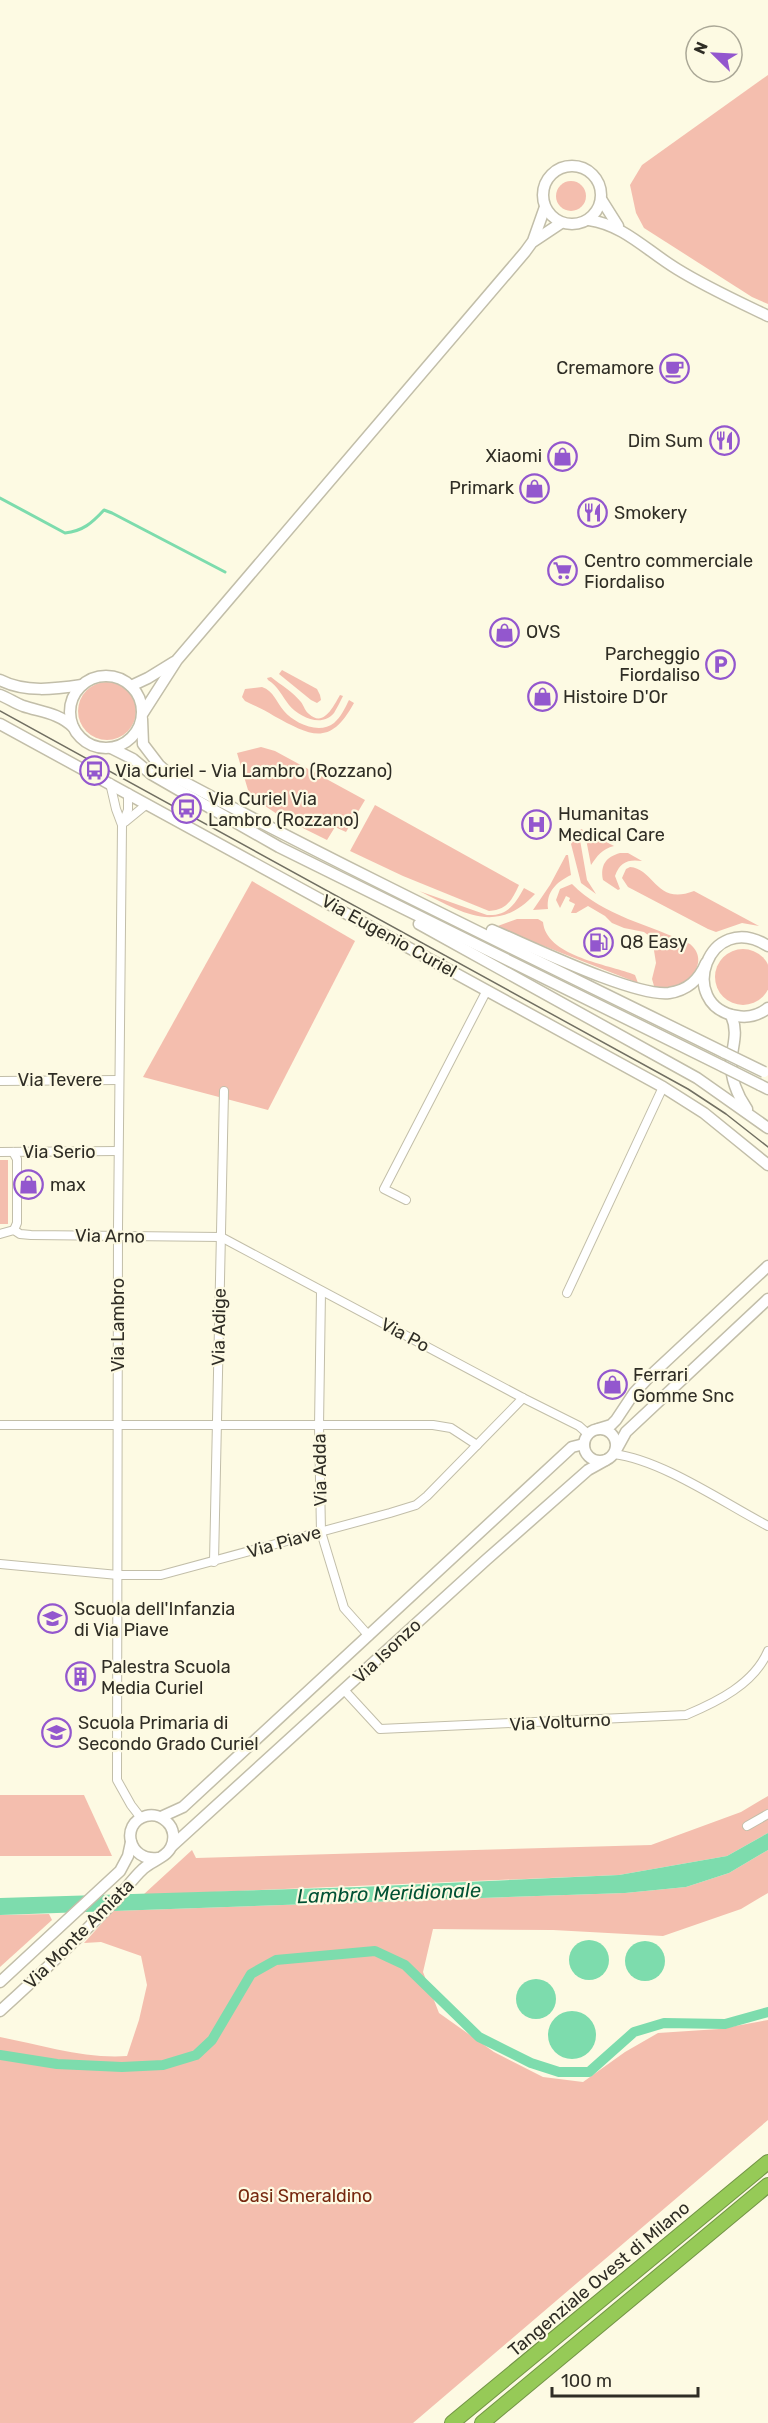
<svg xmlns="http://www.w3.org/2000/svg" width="768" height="2423" viewBox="0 0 768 2423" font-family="Rubik,sans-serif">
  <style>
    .green { fill: #f4beae }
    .water { fill: #7ddcad }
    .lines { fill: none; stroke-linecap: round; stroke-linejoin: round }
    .stream { stroke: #7ddcad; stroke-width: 3 }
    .canal { stroke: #7ddcad; stroke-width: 10 }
    .street-casing { stroke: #c2bea9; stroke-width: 10 }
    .secondary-casing { stroke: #c2bea9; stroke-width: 13 }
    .highway-casing { stroke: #729346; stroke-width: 16 }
    .street { stroke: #fff; stroke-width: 8 }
    .secondary { stroke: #fff; stroke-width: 10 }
    .highway { stroke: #96ca57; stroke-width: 14 }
    .tram { stroke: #716f62; stroke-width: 1.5 }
    .secondary-bridge-casing { stroke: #c2bea9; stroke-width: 13; stroke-linecap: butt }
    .secondary-bridge { stroke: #fff; stroke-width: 10 }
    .labels { text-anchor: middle; stroke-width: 4.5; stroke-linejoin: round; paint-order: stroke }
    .poi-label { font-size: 18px; fill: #2f2d25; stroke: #fdfae3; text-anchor: start }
    .street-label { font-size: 18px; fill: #2f2d25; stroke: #fdfae3 }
    .park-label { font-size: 18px; fill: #76280f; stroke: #fdfae3 }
    .water-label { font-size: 20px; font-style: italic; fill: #005234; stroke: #fdfae3 }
  </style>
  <rect width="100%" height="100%" fill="#fdfae3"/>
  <g class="green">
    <polygon points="768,75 768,304 752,297 644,228 636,213 630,185 642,165"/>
    <circle cx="571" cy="196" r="15"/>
    <polygon points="282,670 317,689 320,695 321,700 317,703 311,700 279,674"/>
    <path d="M271,677C281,685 293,692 301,702C304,706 305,711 309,714C324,728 334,705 340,695L343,696C340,702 337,708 334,713C322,728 299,717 289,705C282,696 278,686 268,680L267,678Z"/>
    <circle cx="107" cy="711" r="29"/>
    <path d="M262,687C274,691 276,702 284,711C294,723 319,735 334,723C341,717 345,708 349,700L354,703C330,747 311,736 274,716C265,710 255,706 245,701L242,697L245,689Z"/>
    <path d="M261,747L275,751L365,800L346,832L335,827L327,840C307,830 286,820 268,808C262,804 260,799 253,798L248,790L237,753Z"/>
    <path d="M375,805L519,885C512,900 507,910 489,911L403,876L350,851Z"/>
    <path d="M581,829L614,846C602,849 597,856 591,865L586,839L580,840L587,880L596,894L581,883L571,844Z"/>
    <path d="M620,853H628L642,861C628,859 620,862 615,876L620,889L618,890L603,880C600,865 606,857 620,853Z"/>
    <path d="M566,855H568L571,875C557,882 546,891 548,909L533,910L550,885Z"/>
    <path d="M630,867C655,869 656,906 694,891L759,926L742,923L716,932L708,929L628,887L622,878L626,869Z"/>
    <polygon points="252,881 355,941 268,1110 143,1077"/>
    <path d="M572,884C603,916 651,925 690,944C715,965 678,997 654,986L652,979L656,963L652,938L644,932L624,928L612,923L605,916L588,906L576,913H571L575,904L569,901L570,898L566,896L560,908L556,900L560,889Z"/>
    <path d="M524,888L535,894C496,936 462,912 419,891L487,915C508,916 515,904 524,888Z"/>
    <path d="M517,919H538L543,922C546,955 604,964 630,973L635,975L638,983L495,927Z"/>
    <circle cx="743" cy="977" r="28"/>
    <rect x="0" y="1160" width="8" height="64"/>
    <polygon points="0,1795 84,1795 112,1856 0,1856"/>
    <polygon points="768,1796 768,1833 727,1856 619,1875 143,1895 192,1850 196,1858 651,1845 741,1812"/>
    <path d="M768,1850V1893L741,1909L663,1936L553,1930L433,1929L423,1972L439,2013L494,2052L543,2077L583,2082L625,2052L658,2033L719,2029L768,2020V2120L413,2423H0V2037C41,2045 85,2059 127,2056L139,2020L147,1985L141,1956L101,1942L84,1943L113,1911L625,1893L686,1887L729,1873Z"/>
    <polygon points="49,1914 52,1920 0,1967 0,1915"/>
  </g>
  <g class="water">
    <polygon points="768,1833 768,1850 729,1873 686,1887 625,1893 0,1915 0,1898 359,1887 619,1875 727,1856"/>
    <circle cx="589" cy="1960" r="20"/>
    <circle cx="645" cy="1961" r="20"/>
    <circle cx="536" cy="1999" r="20"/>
    <circle cx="572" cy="2035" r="24"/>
  </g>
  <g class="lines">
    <path class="stream" d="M0,498L65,533C83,531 92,523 104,510L112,513L225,572"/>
    <polyline class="canal" points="0,2055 57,2064 122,2067 163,2065 196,2055 212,2040 251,1974 276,1960 375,1951 405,1965 479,2037 531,2063 559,2072 589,2072 634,2032 664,2023 725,2024 768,2012"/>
    <defs>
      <g id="street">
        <polyline points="110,783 116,809 122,825"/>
        <polyline points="128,793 128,810 122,825 118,1228 117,1780 131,1805 141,1818"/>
        <polyline points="125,822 147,804"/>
        <polyline points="0,1081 119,1080"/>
        <polyline points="0,1152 118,1151"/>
        <polyline points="13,1152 17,1159 17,1223 14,1230"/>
        <polyline points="406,1200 384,1189 487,990"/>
        <polyline points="0,1234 14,1230 20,1234 31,1235 221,1237 523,1398 579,1426 588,1434"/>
        <polyline points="321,1291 319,1426 321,1532 344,1608 369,1636"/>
        <polyline points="567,1293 663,1087"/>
        <polyline points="0,1425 433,1425 451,1428 477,1445"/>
        <path d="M614,1454C662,1460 724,1503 768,1526"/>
        <polyline points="214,1562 224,1091"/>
        <polyline points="0,1564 118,1575 161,1575 390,1513 416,1505 427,1496 523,1398"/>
        <path d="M345,1691L380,1729L686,1715C717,1702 754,1684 768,1651"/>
        <polyline points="747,1826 768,1814"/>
      </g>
      <g id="secondary">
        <circle cx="572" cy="195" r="29"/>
        <polyline points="601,199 618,226"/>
        <path d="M589,220C624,225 647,251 677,269C706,287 737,301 768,316"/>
        <polyline points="534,241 561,223"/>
        <circle cx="106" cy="712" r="36"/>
        <path d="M0,680C25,693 55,689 82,685"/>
        <polyline points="131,686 148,678 174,662"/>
        <path d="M0,695C8,698 15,703 23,706C41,712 59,713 73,727"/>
        <polyline points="143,713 177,660 525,252 533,241 545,207"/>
        <path d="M142,719L143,744L159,765L169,774C352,872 539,961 725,1053"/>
        <polyline points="0,724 663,1087 704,1113 768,1165"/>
        <polyline points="111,748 133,759 151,774 177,789 279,847 722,1066"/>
        <polyline points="419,924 697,1078 768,1128"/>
        <path d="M492,930C528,945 634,997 669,993C688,990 699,980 706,963"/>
        <path d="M768,946C708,908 675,1006 737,1016C748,1018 759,1015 768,1008"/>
        <path d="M731,1015C739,1033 732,1046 731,1063C731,1080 738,1096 747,1109"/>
        <polyline points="760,1085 768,1089"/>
        <circle cx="600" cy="1445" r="16"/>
        <polyline points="598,1429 611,1425 616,1420 634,1393 649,1377 768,1266"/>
        <polyline points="615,1452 626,1432 768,1299"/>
        <polyline points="161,1817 183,1807 572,1447 584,1444"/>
        <polyline points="172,1846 486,1560 588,1470 606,1460"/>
        <polyline points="0,1982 120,1871 128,1856 131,1842"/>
        <path d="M0,2011C40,1975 78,1938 116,1900C125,1890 133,1878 143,1869C151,1861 166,1858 171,1847C175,1839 174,1828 167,1822C161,1816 153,1814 146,1816C119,1824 129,1862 158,1858"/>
      </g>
      <g id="highway">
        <polyline points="452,2423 768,2162"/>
        <polyline points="482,2423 768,2185"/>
      </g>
    </defs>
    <use href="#street" class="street-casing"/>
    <use href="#secondary" class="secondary-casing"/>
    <use href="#highway" class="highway-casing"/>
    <use href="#street" class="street"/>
    <use href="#secondary" class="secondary"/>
    <use href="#highway" class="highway"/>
    <polyline class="tram" points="0,711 688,1089 726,1114 768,1147"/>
    <defs>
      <g id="secondary-bridge">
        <polyline points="725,1053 764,1072"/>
        <polyline points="722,1066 760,1085"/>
      </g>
    </defs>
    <use href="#secondary-bridge" class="secondary-bridge-casing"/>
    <use href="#secondary-bridge" class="secondary-bridge"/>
  </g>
  <defs>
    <symbol id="cafe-ring" viewBox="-11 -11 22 22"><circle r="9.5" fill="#fdfae3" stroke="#9357ce" stroke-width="1.5"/><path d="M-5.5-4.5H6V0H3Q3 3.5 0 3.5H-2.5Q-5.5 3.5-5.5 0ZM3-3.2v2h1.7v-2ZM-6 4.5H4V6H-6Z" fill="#9357ce"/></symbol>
    <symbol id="restaurant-ring" viewBox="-11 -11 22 22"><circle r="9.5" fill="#fdfae3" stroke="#9357ce" stroke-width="1.5"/><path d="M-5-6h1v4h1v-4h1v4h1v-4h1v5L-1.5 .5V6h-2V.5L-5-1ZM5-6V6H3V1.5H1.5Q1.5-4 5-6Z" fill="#9357ce"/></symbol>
    <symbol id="shop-ring" viewBox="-11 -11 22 22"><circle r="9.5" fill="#fdfae3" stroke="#9357ce" stroke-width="1.5"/><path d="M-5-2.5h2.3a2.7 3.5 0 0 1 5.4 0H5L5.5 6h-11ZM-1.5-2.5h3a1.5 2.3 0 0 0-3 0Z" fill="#9357ce"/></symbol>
    <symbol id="supermarket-ring" viewBox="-11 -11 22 22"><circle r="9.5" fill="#fdfae3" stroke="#9357ce" stroke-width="1.5"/><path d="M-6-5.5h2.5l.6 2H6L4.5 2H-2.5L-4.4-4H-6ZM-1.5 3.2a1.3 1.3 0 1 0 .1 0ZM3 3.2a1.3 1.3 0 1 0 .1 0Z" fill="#9357ce"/></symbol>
    <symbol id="parking-ring" viewBox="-11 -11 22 22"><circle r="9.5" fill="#fdfae3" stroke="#9357ce" stroke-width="1.5"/><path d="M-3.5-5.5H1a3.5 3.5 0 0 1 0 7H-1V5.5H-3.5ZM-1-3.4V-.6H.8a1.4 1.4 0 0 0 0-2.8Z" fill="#9357ce"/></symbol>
    <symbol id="bus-ring" viewBox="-11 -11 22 22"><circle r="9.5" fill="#fdfae3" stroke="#9357ce" stroke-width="1.5"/><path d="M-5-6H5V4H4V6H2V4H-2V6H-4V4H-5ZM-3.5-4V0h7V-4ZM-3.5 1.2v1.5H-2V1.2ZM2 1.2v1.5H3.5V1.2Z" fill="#9357ce"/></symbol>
    <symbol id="hospital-ring" viewBox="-11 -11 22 22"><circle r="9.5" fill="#fdfae3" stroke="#9357ce" stroke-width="1.5"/><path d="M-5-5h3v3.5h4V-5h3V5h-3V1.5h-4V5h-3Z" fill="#9357ce"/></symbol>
    <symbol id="fuel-ring" viewBox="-11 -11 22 22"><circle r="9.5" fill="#fdfae3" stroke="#9357ce" stroke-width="1.5"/><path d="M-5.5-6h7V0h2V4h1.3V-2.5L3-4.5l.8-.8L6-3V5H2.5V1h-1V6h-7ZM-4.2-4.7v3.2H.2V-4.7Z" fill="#9357ce"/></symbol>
    <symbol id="school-ring" viewBox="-11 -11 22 22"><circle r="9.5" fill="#fdfae3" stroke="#9357ce" stroke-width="1.5"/><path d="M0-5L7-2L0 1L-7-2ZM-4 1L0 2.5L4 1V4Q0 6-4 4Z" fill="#9357ce"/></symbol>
    <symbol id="building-ring" viewBox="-11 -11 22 22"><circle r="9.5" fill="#fdfae3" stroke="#9357ce" stroke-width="1.5"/><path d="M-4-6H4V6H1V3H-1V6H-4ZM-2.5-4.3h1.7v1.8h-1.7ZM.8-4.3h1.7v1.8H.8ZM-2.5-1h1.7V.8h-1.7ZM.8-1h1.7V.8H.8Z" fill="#9357ce"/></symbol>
  </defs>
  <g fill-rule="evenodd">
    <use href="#cafe-ring" x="658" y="352" width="33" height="33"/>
    <use href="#restaurant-ring" x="708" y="424" width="33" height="33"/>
    <use href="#shop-ring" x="546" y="440" width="33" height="33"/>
    <use href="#shop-ring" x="518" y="472" width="33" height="33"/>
    <use href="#restaurant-ring" x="576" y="496" width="33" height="33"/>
    <use href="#supermarket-ring" x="546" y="554" width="33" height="33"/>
    <use href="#shop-ring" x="488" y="616" width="33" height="33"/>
    <use href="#parking-ring" x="704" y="648" width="33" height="33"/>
    <use href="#shop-ring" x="526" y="680" width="33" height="33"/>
    <use href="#bus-ring" x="78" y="754" width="33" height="33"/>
    <use href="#bus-ring" x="170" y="792" width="33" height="33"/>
    <use href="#hospital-ring" x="520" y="808" width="33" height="33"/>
    <use href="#fuel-ring" x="582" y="926" width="33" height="33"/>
    <use href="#shop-ring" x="12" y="1168" width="33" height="33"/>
    <use href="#shop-ring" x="596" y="1368" width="33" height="33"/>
    <use href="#school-ring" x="36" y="1602" width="33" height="33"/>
    <use href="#building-ring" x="64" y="1660" width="33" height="33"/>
    <use href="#school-ring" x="40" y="1716" width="33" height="33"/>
  </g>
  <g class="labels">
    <g class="poi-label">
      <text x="654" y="374" text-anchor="end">Cremamore</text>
      <text x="703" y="447" text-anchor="end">Dim Sum</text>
      <text x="542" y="462" text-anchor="end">Xiaomi</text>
      <text x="514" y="494" text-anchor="end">Primark</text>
      <text x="614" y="519">Smokery</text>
      <text x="584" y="567">Centro commerciale<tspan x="584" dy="21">Fiordaliso</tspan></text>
      <text x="526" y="638">OVS</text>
      <text x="700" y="660" text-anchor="end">Parcheggio<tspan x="700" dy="21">Fiordaliso</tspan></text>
      <text x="563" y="703">Histoire D'Or</text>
      <text x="115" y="777">Via Curiel - Via Lambro (Rozzano)</text>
      <text x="208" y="805">Via Curiel Via<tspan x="208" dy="21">Lambro (Rozzano)</tspan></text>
      <text x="558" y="820">Humanitas<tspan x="558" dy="21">Medical Care</tspan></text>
      <text x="620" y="948">Q8 Easy</text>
      <text x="50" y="1191">max</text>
      <text x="633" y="1381">Ferrari<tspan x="633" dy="21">Gomme Snc</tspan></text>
      <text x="74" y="1615">Scuola dell'Infanzia<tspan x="74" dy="21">di Via Piave</tspan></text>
      <text x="101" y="1673">Palestra Scuola<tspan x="101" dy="21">Media Curiel</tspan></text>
      <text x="78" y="1729">Scuola Primaria di<tspan x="78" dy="21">Secondo Grado Curiel</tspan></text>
    </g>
    <g class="street-label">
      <text transform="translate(389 936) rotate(29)" y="6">Via Eugenio Curiel</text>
      <text x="60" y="1086">Via Tevere</text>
      <text x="59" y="1158">Via Serio</text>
      <text transform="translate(110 1236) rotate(1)" y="6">Via Arno</text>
      <text transform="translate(118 1325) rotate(-90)" y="6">Via Lambro</text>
      <text transform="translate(219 1327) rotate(-89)" y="6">Via Adige</text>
      <text transform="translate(405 1335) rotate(28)" y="6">Via Po</text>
      <text transform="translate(320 1470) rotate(-91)" y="6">Via Adda</text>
      <text transform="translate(284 1542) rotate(-16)" y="6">Via Piave</text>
      <text transform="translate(387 1651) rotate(-43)" y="6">Via Isonzo</text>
      <text transform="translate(560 1722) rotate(-3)" y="6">Via Volturno</text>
      <text transform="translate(79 1934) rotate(-45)" y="6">Via Monte Amiata</text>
      <text transform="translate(599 2279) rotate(-40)" y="6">Tangenziale Ovest di Milano</text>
    </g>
    <g class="park-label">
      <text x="305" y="2202">Oasi Smeraldino</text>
    </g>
    <g class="water-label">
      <text transform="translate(389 1893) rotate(-2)" y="7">Lambro Meridionale</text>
    </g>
  </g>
  <g transform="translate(714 54) rotate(294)"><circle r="28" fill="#fdfae3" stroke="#aba897" stroke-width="1.5"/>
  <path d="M0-4.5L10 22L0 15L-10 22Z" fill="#9357ce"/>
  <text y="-9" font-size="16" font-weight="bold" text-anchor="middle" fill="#2f2d25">N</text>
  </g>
  <path d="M552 2387v9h146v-9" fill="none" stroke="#2f2d25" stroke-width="3"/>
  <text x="561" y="2387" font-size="18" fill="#2f2d25" stroke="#fdfae3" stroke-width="4.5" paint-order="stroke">100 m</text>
</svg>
